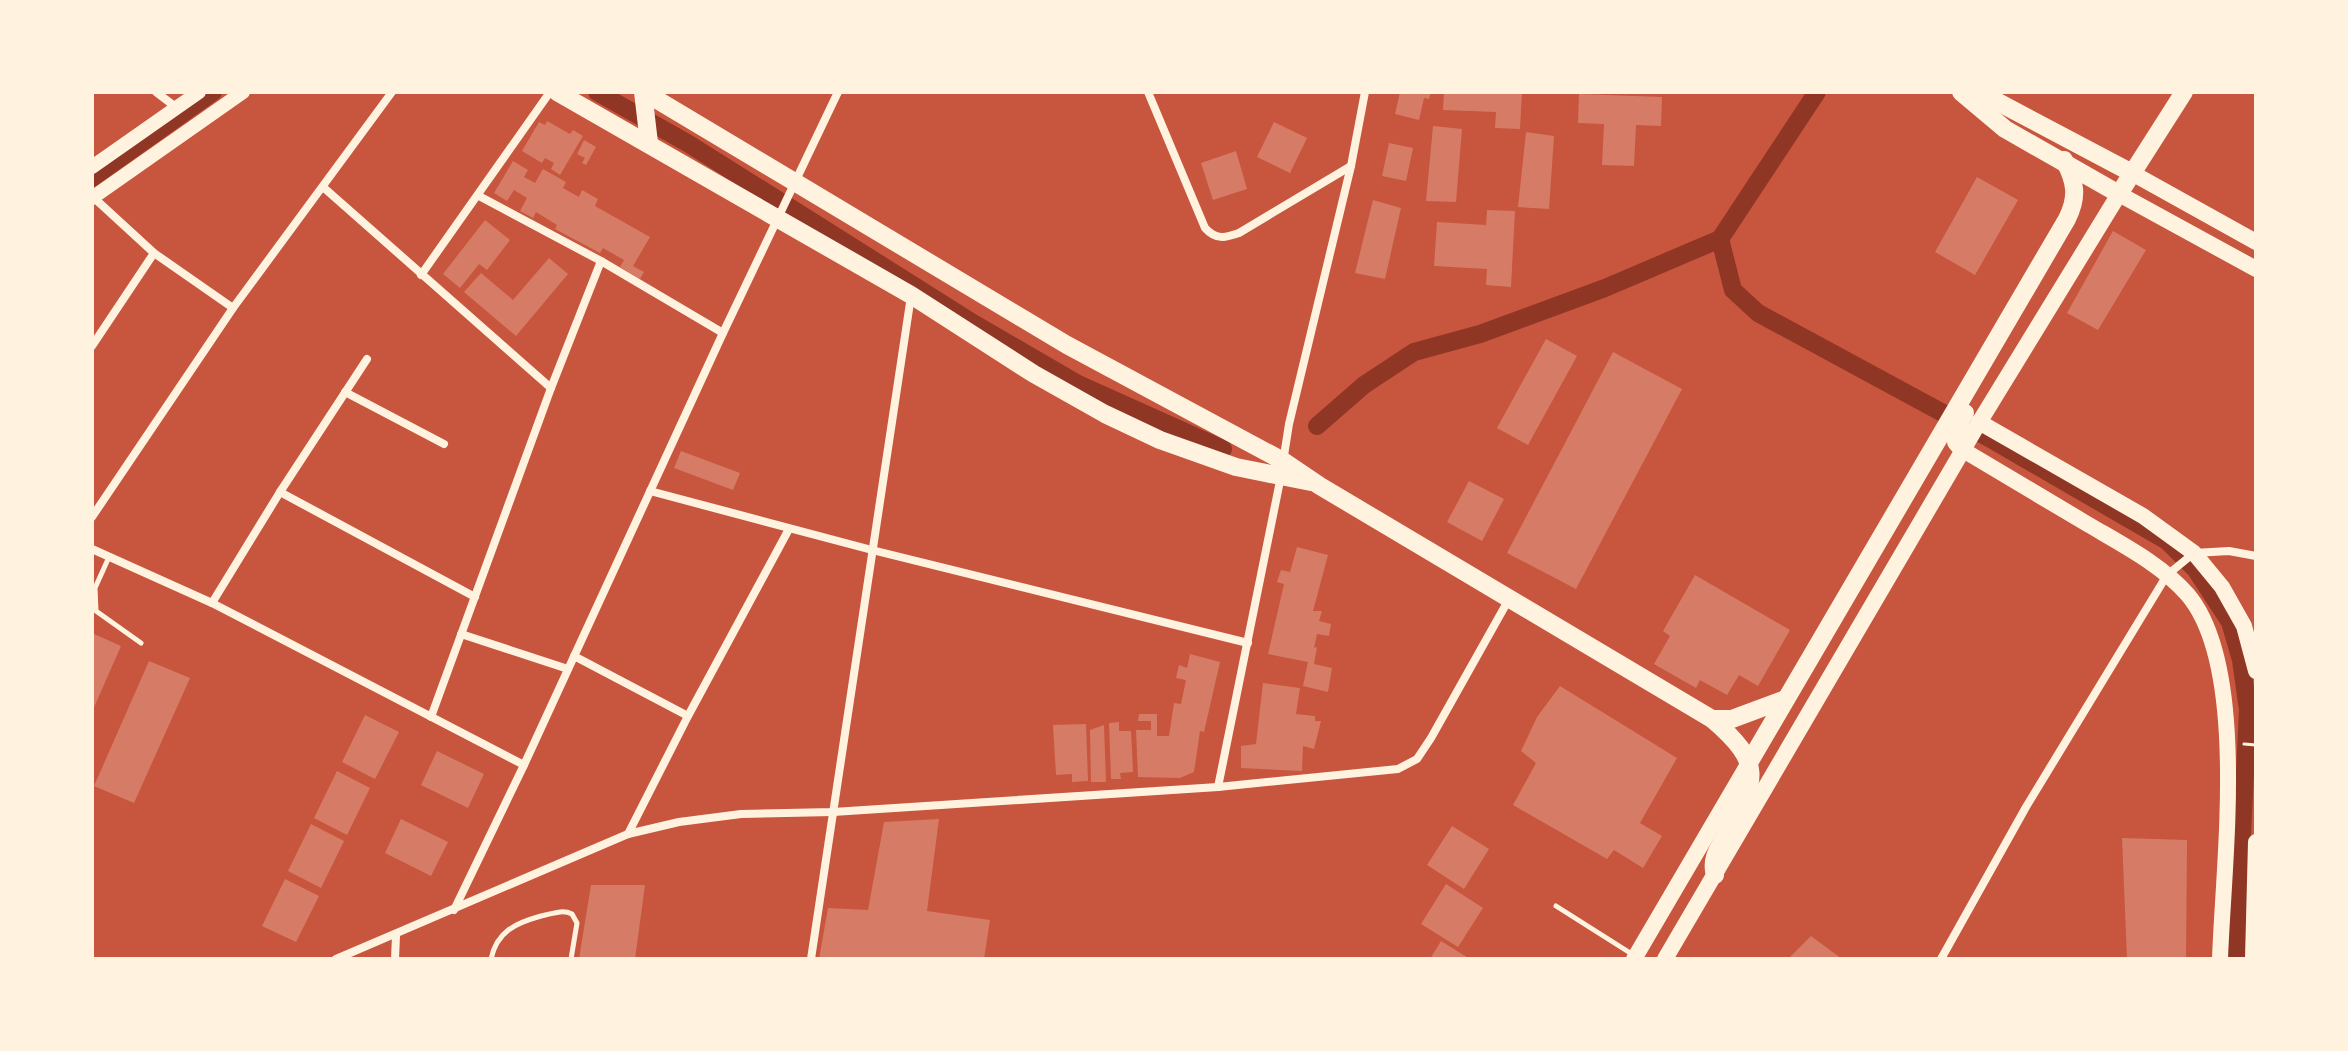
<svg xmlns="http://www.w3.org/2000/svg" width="2348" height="1051" viewBox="0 0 2348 1051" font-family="Montserrat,sans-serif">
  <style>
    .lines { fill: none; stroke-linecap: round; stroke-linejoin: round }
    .canal { stroke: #8f3625; stroke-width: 18 }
    .building { fill: #d67c66 }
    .path { stroke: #fff3e0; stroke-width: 3 }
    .service { stroke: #fff3e0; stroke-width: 5 }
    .minor { stroke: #fff3e0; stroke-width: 8 }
    .tertiary { stroke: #fff3e0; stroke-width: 14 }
    .secondary { stroke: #fff3e0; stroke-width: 16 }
    .primary { stroke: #fff3e0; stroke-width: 18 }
  </style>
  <rect width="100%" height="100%" fill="#c8553d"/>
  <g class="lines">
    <g class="canal">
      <polyline points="597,92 689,144 973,323 1078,384 1223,449"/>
      <polyline points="92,178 213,92"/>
      <polyline points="1720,239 1733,290 1758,313 1989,438 2167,541 2196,570 2230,622 2241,660 2248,710 2236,959"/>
      <polyline points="1317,426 1364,385 1414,352 1480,334 1605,288 1720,239 1817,92"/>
    </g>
  </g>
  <g class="building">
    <polygon points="1400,92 1431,92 1429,99 1424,98 1419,120 1395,114"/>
    <polygon points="1444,92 1522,92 1520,129 1495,128 1496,112 1443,110"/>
    <polygon points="1579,94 1662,97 1661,126 1636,125 1634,166 1602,165 1604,124 1578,123"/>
    <polygon points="547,121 570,134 573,130 583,136 560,175 551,169 554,163 545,158 542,163 522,151 539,122 545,125"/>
    <polygon points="1274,122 1307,138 1290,173 1257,157"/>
    <polygon points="1433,126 1462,129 1456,202 1426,201"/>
    <polygon points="1526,132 1554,136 1549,209 1518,207"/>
    <polygon points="584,140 596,147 586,165 582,163 585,158 577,154"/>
    <polygon points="1389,143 1413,148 1406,181 1382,176"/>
    <polygon points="1236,151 1247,189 1213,200 1201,163"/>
    <polygon points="513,161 528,170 524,177 535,183 543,169 566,182 563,188 579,197 582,190 598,199 595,206 650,237 633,266 644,272 640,279 620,267 624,260 603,248 600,253 555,229 557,225 536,212 533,218 520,211 527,198 514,190 507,201 494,193"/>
    <polygon points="1977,177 2018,200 1975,275 1935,252"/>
    <polygon points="1373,200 1401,208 1385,279 1355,273"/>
    <polygon points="1487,210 1515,211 1511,287 1486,285 1487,269 1434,266 1437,222 1486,225"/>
    <polygon points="485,220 510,240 487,270 479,264 460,288 443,274"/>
    <polygon points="2113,231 2146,250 2098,330 2067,313"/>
    <polygon points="549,258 568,274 516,336 464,292 481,273 513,300"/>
    <polygon points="1546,339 1577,356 1528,445 1497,428"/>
    <polygon points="1613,352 1682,389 1576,589 1507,553"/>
    <polygon points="681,451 740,473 733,490 674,468"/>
    <polygon points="1469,481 1504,499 1482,541 1447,522"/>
    <polygon points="1297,547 1328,555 1313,611 1322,611 1319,621 1331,624 1329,636 1317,634 1314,648 1317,647 1314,664 1332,668 1328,692 1303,686 1308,662 1268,654 1284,584 1277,582 1281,570 1290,572"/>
    <polygon points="1695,575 1790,630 1758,686 1739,675 1727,695 1700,680 1696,688 1654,664 1670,636 1663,631"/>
    <polygon points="92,633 121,646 92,712"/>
    <polygon points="1190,654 1220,662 1204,732 1200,731 1194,772 1180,778 1138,777 1136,730 1151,730 1151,721 1138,721 1139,714 1157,714 1157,736 1169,736 1174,703 1181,704 1186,680 1176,678 1179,665 1187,668"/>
    <polygon points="149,661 190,678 134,803 94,786"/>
    <polygon points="1263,683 1300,688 1296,714 1315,716 1315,721 1321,721 1314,749 1303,746 1302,771 1241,768 1241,746 1256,744"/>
    <polygon points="1560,686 1677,758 1640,823 1662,836 1643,868 1614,850 1607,859 1513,805 1536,763 1521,751 1537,717"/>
    <polygon points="365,715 399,732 375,779 342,762"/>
    <polygon points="1119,722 1119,731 1131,731 1133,772 1120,773 1121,779 1111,779 1109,723"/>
    <polygon points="1086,724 1088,781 1072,782 1072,774 1056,775 1053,725"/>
    <polygon points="1104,725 1106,782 1091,782 1090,730"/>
    <polygon points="437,751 484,774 468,808 421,785"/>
    <polygon points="337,771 370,788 347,835 314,818"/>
    <polygon points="401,819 448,842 431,876 385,853"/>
    <polygon points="939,819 927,911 990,920 984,959 819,959 828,908 868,910 884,822"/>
    <polygon points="311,824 344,841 321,888 288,871"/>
    <polygon points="1452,826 1489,849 1464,889 1427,865"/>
    <polygon points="2122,838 2187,840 2186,959 2127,959"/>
    <polygon points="285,879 319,896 296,942 262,926"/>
    <polygon points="1446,884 1483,908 1458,947 1421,924"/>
    <polygon points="591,885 645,885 635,959 579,959"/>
    <polygon points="1811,936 1842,959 1788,959"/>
    <polygon points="1441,941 1470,959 1430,959"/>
  </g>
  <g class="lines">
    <polyline class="path" points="2244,744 2256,745"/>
    <g class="service">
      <polyline points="109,557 95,588 96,611 141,643"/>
      <polyline points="1556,906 1635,956"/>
      <path d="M491,959C497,931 516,923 541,916C552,914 562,909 572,914L577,923L571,959"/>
    </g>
    <g class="minor">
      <polyline points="156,92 177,108"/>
      <path d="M1148,92L1205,228C1216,240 1225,238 1239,233L1351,166"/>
      <polyline points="323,187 551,388"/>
      <polyline points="479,196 601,261 723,333"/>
      <polyline points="93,197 154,253 233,308"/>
      <polyline points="421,275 550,92"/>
      <polyline points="92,346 154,253"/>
      <polyline points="345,392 444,444"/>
      <polyline points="1283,462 1289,424 1351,166 1365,92"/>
      <polyline points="650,491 872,550 1248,643"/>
      <polyline points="280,492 475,597"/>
      <polyline points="92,517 233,308 392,92"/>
      <polyline points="92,549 212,603 524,765"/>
      <polyline points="212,603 280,492 367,359"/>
      <polyline points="461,634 568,669"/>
      <polyline points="574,656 688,716"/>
      <polyline points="431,717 551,388 601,261"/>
      <polyline points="1218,787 1281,476"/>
      <polyline points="628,834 688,716 789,529"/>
      <polyline points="454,910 524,765 723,333 838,92"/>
      <polyline points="336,959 628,834 679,822 741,814 833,812 1218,787 1398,769 1417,759 1431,738 1509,599"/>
      <polyline points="395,959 396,936"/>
      <polyline points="811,959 911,296"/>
      <polyline points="1941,959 2026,807 2167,575 2194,553 2229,551 2256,556"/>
    </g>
    <g class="tertiary">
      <polyline points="92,167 199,92"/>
      <polyline points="92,198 243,92"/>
    </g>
    <g class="secondary">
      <polyline points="2132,173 2256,242"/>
      <polyline points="1979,422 2143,516 2194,553 2222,587 2244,626 2256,671"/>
      <path d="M1963,450C2005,475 2047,500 2089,525C2123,545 2162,565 2188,595C2249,668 2223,865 2220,959"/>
      <polyline points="1634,959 1750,761"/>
      <polyline points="1665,959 1977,426 2119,194 2256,269"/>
      <polyline points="2253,959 2256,842"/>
    </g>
    <g class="primary">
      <polyline points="557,92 911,295 1034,374 1105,414 1160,440 1236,467 1311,482"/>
      <polyline points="643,92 649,143"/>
      <polyline points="644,92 1067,345 1283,461 1320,486 1712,719 1732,719 1786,699"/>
      <polyline points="1961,92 2005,129 2119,194 2184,92"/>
      <polyline points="1979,92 2132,173"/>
      <path d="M1963,450L1956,442C1956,430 1959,423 1965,413"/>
      <path d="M1712,719C1768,767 1755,782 1723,840C1716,852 1711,862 1715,875"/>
      <path d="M1750,761L2067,219C2078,197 2076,182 2064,160"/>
    </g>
  </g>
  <rect width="2348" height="1051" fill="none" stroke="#fff3e0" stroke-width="188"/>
</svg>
